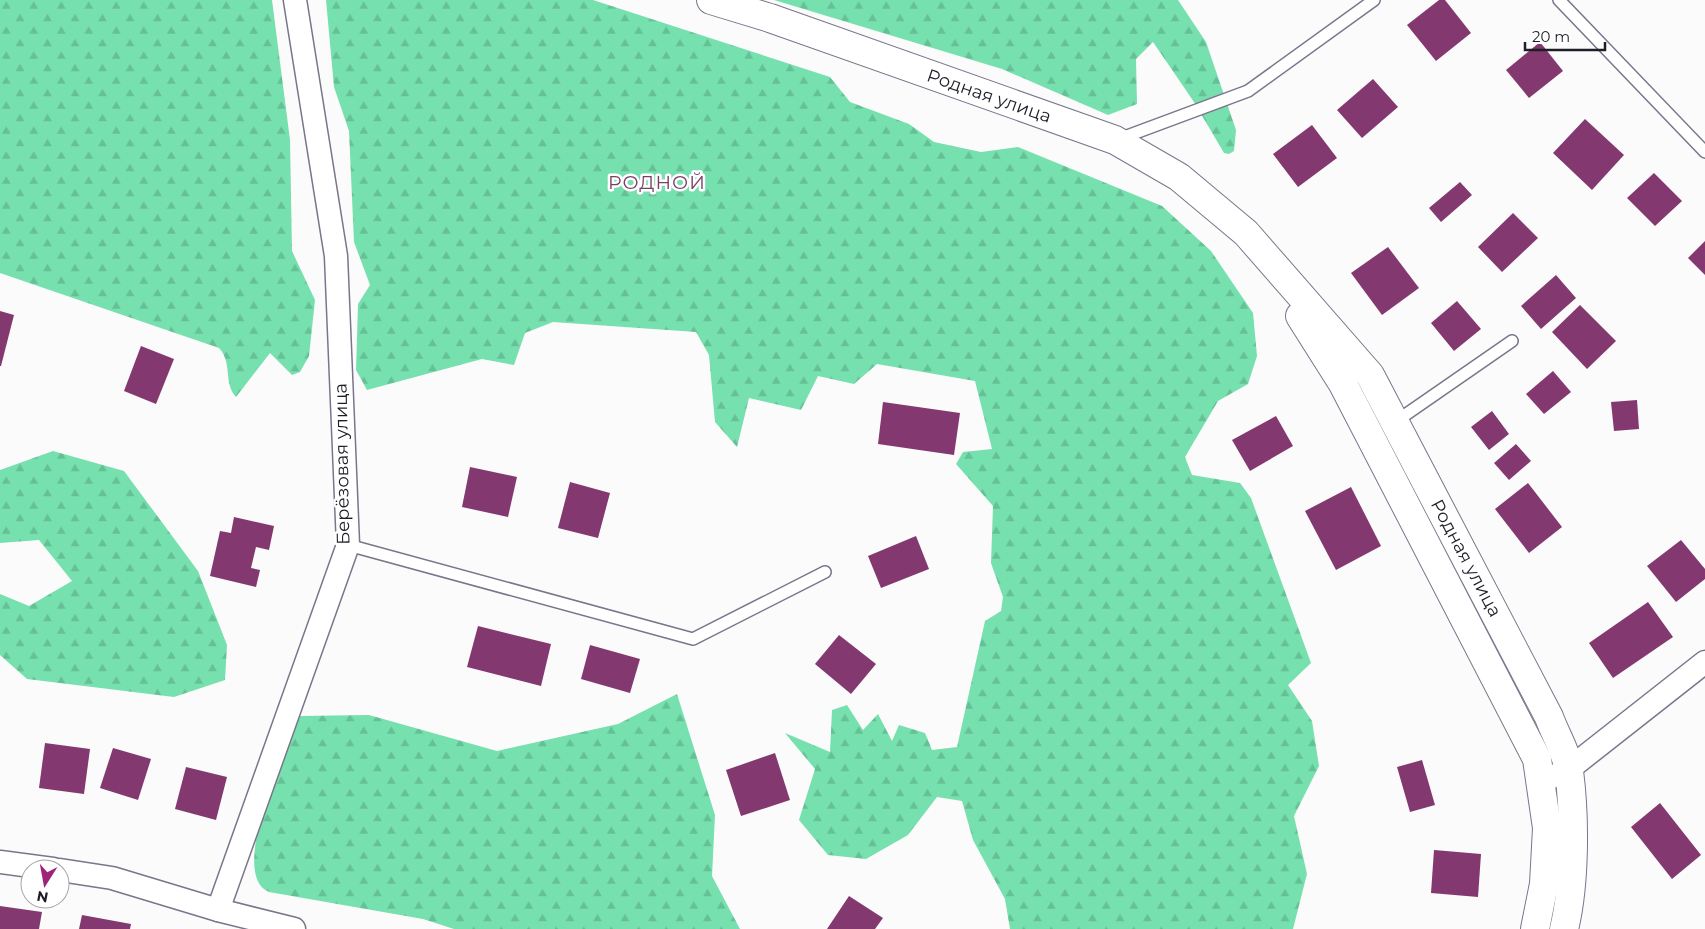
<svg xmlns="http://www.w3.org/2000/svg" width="1705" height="929" viewBox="0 0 1705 929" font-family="Montserrat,sans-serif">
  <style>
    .forest { fill: url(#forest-firs) }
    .building { fill: #833970 }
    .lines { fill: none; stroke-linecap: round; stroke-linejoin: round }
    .service-casing { stroke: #7a758b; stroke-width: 14 }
    .minor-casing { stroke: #7a758b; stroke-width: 25 }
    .tertiary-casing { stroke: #7a758b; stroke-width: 30 }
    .service { stroke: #fff; stroke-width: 11 }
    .minor { stroke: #fff; stroke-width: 22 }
    .tertiary { stroke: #fff; stroke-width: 28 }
    .labels { text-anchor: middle; stroke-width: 5; stroke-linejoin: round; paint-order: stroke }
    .street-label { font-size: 18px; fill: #1f1d26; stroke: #fff }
    .neighbourhood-label { font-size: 19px; letter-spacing: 1px; fill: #7b3e66; stroke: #fff }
  </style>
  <defs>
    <pattern id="forest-firs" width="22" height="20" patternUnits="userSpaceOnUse" patternTransform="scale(1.25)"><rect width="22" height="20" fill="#76e0ae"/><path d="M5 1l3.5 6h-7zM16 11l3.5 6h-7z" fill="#66c096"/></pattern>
  </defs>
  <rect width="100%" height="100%" fill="#fbfbfb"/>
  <g class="forest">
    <path d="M0,0H272L290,140L292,251L315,300L309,356L300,372L292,375L270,353L236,397C223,383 233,363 219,348L0,273Z"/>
    <polygon points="326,0 593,0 830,77 850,102 909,124 934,142 981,152 1018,147 1162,206 1211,251 1253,313 1257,356 1248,384 1218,401 1185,457 1192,475 1240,483 1251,498 1311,663 1288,685 1312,721 1319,766 1294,816 1307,874 1293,929 1010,929 1005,899 973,840 962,801 937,797 908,835 866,859 828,855 799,820 815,769 785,733 830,752 832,710 847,705 863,730 878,714 892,741 899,725 925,733 932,750 957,747 985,621 1001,611 1003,597 991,563 993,506 956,464 963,452 992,449 975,381 877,364 854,384 818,376 801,410 749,398 737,447 715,422 709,355 696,332 553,322 525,333 514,365 482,359 367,390 356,370 358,304 370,285 354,242 349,131 334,87"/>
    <polygon points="774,0 1178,0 1206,42 1236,130 1234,151 1229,154 1224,153 1194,102 1153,42 1136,59 1137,104 1108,115 1002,69"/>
    <polygon points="53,451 124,471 198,571 227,645 225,680 174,697 27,679 0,655 0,594 29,606 72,581 39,540 0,543 0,470"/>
    <path d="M677,694L715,815L712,876L740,929H454L423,919L269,892C228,875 284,753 295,722L300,716L369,715L497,751L618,724Z"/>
  </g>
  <g class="building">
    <polygon points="1439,0 1445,0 1471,33 1436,61 1407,25"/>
    <polygon points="1540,42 1563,71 1529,98 1506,70"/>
    <polygon points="1373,79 1398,107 1362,138 1337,110"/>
    <polygon points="1585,119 1624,155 1592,190 1553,153"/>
    <polygon points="1312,125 1337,158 1298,187 1273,154"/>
    <polygon points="1654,173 1682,201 1655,226 1627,198"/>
    <polygon points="1460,182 1472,195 1441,222 1429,208"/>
    <polygon points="1513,213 1538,238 1502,272 1478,247"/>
    <polygon points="1705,241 1705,275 1688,258"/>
    <polygon points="1388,247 1419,288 1382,315 1351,273"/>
    <polygon points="1556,275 1576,298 1541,329 1521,306"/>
    <polygon points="1457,301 1481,329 1454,351 1431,323"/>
    <polygon points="1580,305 1616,341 1587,369 1552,332"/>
    <polygon points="0,311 14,315 1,366 0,366"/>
    <polygon points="141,346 174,359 156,404 124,391"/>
    <polygon points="1553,371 1571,392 1544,414 1526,394"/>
    <polygon points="1637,400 1639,429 1614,431 1611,402"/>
    <polygon points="883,402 960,413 954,455 878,444"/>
    <polygon points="1492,411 1509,434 1489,450 1471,427"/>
    <polygon points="1276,416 1293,446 1250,471 1232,440"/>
    <polygon points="1516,444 1531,461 1509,480 1494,463"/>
    <polygon points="470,467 517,477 508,517 462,507"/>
    <polygon points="570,482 610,493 598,538 558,528"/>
    <polygon points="1528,483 1562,527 1529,553 1495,509"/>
    <polygon points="1351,487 1381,546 1336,570 1305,511"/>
    <polygon points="234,517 274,526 269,550 256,547 251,568 260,570 256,587 210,576 220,531 231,533"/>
    <polygon points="916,536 929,569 881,588 868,556"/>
    <polygon points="1681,540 1705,569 1705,579 1676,602 1647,566"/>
    <polygon points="1648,602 1673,637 1613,678 1589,643"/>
    <polygon points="478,626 551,644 541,686 467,667"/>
    <polygon points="839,635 876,664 851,694 815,664"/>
    <polygon points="590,645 640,659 630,693 581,679"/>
    <polygon points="45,743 90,749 84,794 39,788"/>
    <polygon points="113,748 151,759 138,800 100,788"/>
    <polygon points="775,753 790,800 741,816 726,770"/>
    <polygon points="1422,760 1435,805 1410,812 1397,767"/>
    <polygon points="186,767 227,777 216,820 175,809"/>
    <polygon points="1660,803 1701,855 1672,879 1631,827"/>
    <polygon points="1434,850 1481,854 1478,897 1431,893"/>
    <polygon points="849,896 883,918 875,929 827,929"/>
    <polygon points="0,906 42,912 39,929 0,929"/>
    <polygon points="82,915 131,924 130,929 79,929"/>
  </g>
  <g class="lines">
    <defs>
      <g id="service">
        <polyline points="1559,0 1705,152"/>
        <polyline points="1119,139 1248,91 1374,0"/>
        <polyline points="1395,422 1512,341"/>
        <polyline points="348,545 693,639 825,572"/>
      </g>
      <g id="minor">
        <polyline points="1541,782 1569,769 1705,662"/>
        <polyline points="0,862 53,869"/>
        <polyline points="60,870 112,878 218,910 294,929"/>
        <polyline points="218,910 348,545 336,256 295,0"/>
      </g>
      <g id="tertiary">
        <path d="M711,0L770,18L1115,140L1179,177L1246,233L1370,375L1549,717C1555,734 1567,753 1569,771C1575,817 1575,884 1564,929"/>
        <polyline points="1300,316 1343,384 1537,759 1547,828 1544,884 1535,929"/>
      </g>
    </defs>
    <use href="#service" class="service-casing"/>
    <use href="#minor" class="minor-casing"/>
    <use href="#tertiary" class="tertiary-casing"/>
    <use href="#service" class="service"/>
    <use href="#minor" class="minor"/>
    <use href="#tertiary" class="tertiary"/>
  </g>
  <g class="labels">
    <g class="street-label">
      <text transform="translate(989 96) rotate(19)" y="6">Родная улица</text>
      <text transform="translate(342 464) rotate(-91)" y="6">Берёзовая улица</text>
      <text transform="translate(1466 558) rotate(62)" y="6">Родная улица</text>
    </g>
    <g class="neighbourhood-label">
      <text x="657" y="189">РОДНОЙ</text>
    </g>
  </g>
  <g transform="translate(45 884) rotate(191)"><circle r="24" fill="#ffffff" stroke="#a5a5a8"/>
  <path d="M0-4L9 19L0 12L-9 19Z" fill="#9d237b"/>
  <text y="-8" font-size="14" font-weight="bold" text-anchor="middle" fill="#1f1d26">N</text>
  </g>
  <path d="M1525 42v8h80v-8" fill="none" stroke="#1f1d26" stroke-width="2.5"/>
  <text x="1532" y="42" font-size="15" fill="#1f1d26" stroke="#ffffff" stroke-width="4" paint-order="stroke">20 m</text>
</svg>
